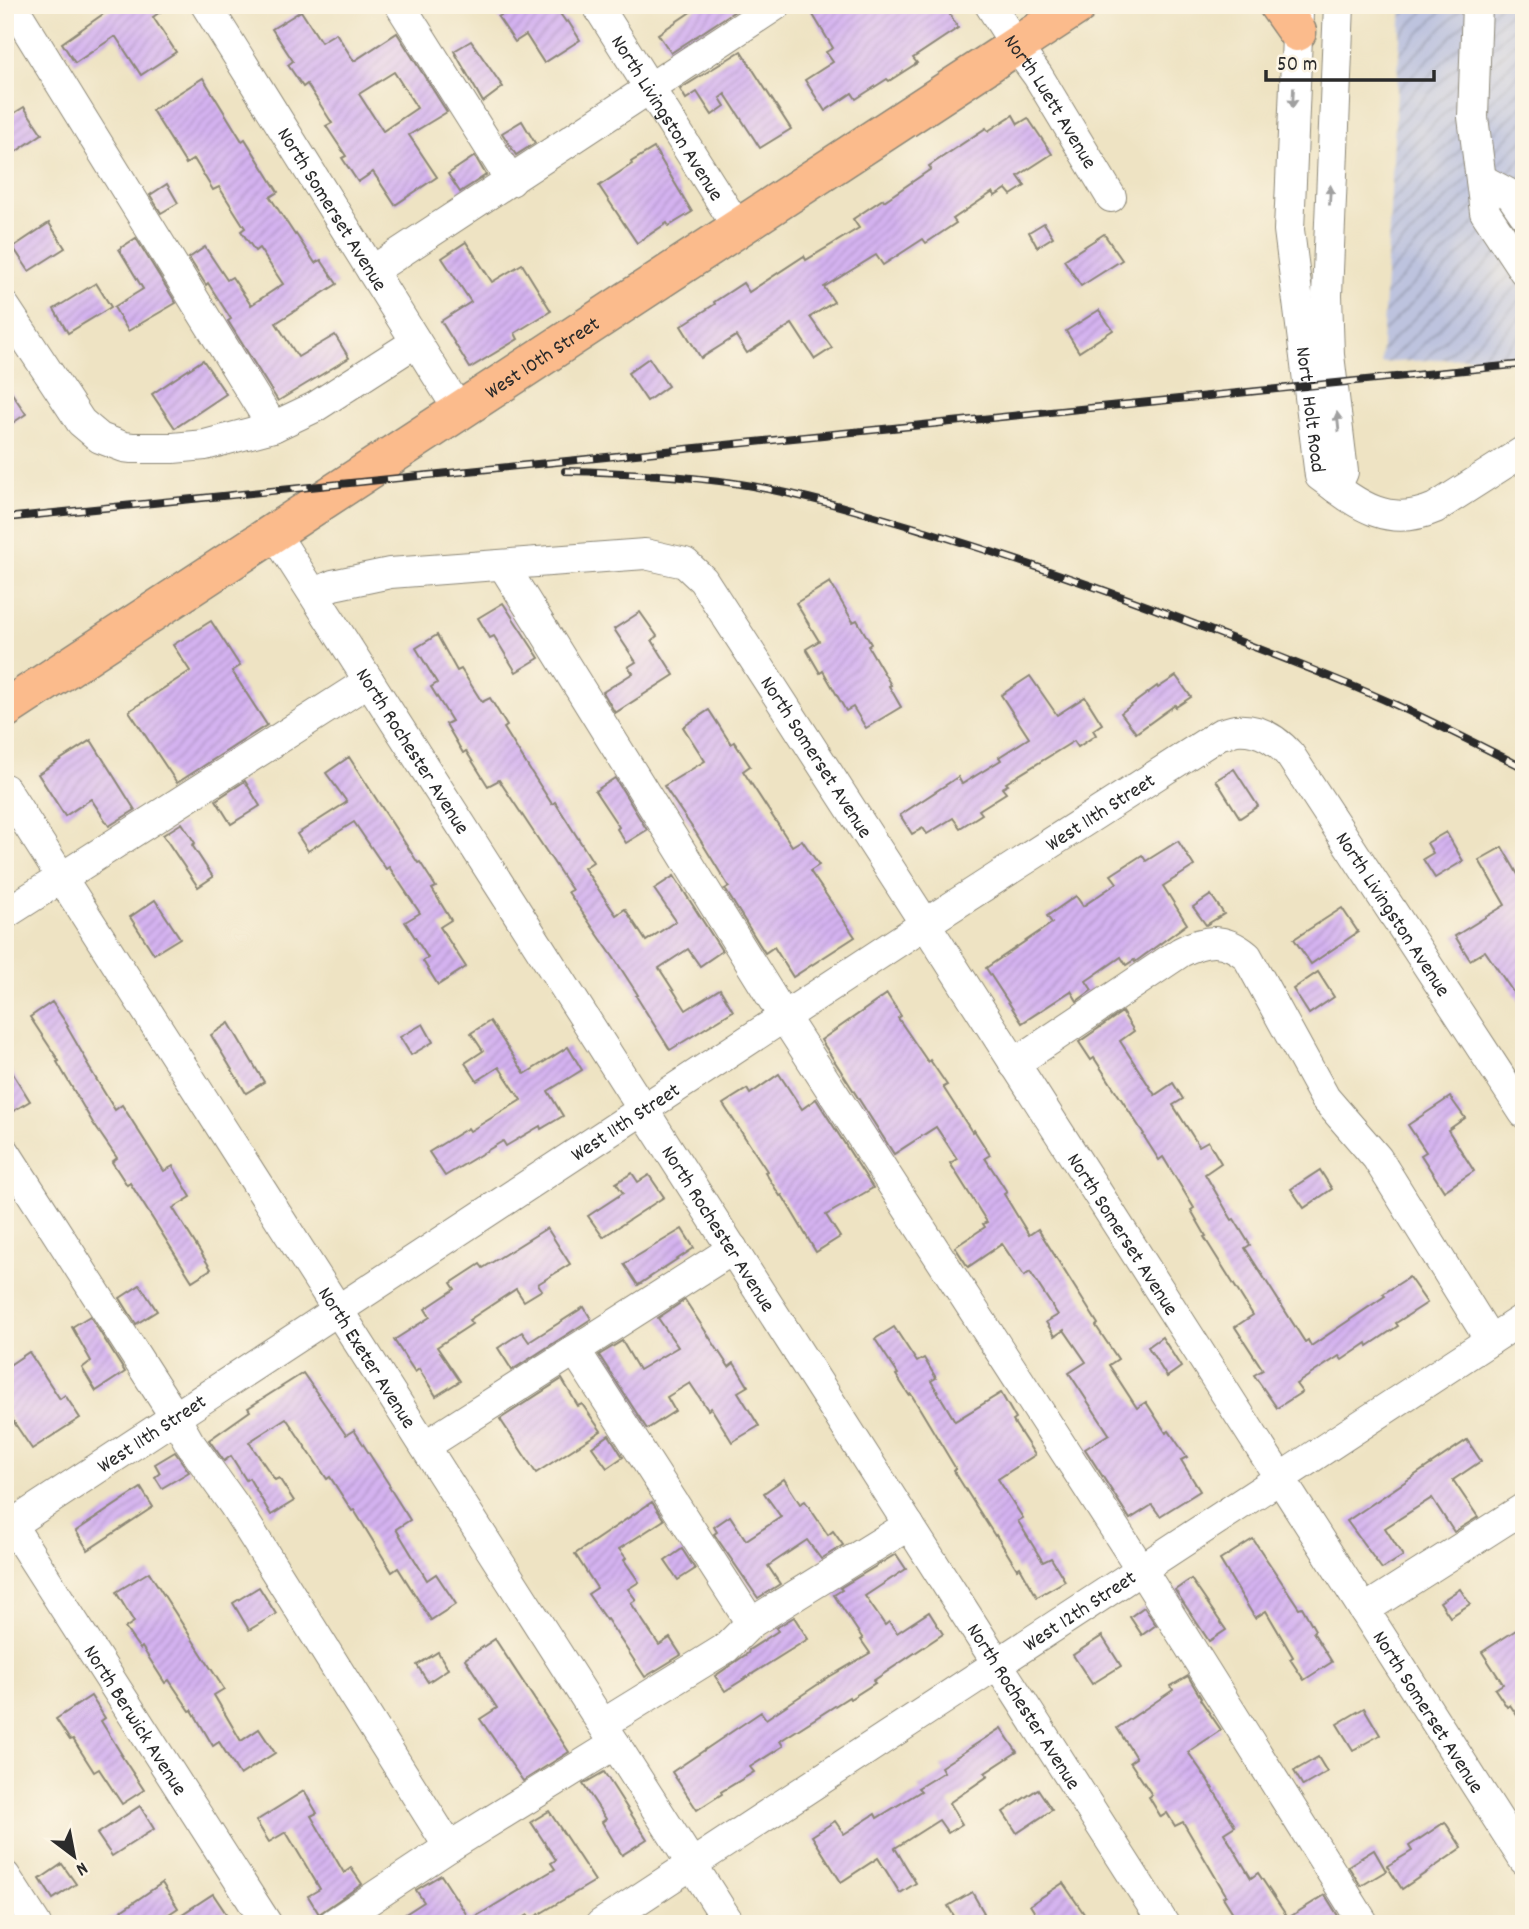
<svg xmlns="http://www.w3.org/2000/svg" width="1529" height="1929" viewBox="0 0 1529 1929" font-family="Dekko,sans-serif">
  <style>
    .industrial { fill: url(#industrial-furrows) }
    .building { fill: url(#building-hatch); fill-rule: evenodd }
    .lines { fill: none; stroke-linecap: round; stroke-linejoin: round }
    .minor-casing { stroke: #8c8777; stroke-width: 32 }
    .major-casing { stroke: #8c8777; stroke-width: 41 }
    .minor { stroke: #fff; stroke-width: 30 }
    .major { stroke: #fbbb8c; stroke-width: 38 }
    .rail-casing { stroke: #2b2b2b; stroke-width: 8 }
    .rail { stroke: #fcf5e5; stroke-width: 5; stroke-dasharray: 16; stroke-linecap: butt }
    .oneway { fill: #a0a0a0 }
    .labels { text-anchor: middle; stroke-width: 7; stroke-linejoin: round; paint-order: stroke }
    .street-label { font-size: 21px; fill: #2b2b2b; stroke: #fcf5e5 }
  </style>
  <defs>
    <pattern id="industrial-furrows" width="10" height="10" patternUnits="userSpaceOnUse" patternTransform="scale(1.75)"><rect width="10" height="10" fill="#bdc3de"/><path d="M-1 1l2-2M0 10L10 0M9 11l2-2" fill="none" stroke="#9a9fb4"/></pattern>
    <pattern id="building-hatch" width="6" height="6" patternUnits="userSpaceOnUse" patternTransform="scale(1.75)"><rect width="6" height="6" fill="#d4b2f0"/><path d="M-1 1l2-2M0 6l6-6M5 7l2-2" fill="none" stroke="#b699ce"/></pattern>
  </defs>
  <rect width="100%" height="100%" fill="#fcf5e5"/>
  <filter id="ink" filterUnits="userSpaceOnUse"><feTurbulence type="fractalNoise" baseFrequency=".0143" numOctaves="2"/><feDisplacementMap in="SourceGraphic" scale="14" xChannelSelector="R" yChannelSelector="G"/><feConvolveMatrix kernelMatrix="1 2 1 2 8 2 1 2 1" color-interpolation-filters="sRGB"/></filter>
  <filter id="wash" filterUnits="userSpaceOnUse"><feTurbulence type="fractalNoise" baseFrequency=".00686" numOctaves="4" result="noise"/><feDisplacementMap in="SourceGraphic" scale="28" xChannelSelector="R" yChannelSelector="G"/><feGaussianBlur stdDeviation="1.57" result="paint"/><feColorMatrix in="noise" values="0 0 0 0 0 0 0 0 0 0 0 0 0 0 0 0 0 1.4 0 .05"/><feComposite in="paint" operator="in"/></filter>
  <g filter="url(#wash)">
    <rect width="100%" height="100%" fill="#eee3c3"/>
    <polygon class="industrial" points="1402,5 1524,5 1524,354 1381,363"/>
    <g id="blocks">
      <g class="building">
        <polygon points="116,5 170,5 153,17 176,52 141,75 116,37 114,37 75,63 62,43"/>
        <polygon points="517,5 554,5 566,22 568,21 580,40 544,63 526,35 515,42 498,17"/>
        <polygon points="701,5 744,5 671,53 658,34"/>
        <polygon points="807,5 944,5 958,28 913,58 917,63 889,81 887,79 856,99 852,93 825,111 805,80 833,62 826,52 833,48"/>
        <path d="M301,11L321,42L336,33L354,61L397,33L447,112L409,135L437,177L395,205L373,172L358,182L342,158L346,156L326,126L332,123L307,84L303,87L288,65L293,61L272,29ZM394,72L417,108L383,131L359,94Z"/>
        <polygon points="471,41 503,87 483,102 454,51"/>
        <polygon points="741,51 791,129 760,148 725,94 720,98 725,106 712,115 697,92 686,99 680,89"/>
        <polygon points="203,78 242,141 245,139 278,192 270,197 295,235 296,234 315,263 321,260 337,284 276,323 298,357 335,335 349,358 278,401 228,321 231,319 208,283 206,285 189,258 205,247 227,280 232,277 251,305 283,284 259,248 255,251 241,231 245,228 219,187 213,190 194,159 186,164 152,110"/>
        <polygon points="24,107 42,134 5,159 5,119"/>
        <polygon points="1013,115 1018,124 1028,118 1052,154 1018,176 1025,186 1011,195 1006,189 995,196 993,192 953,219 956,223 926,243 923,239 883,265 876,255 824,287 834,302 810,317 832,348 815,359 792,324 747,353 736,336 701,358 681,326 715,304 714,302 743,283 749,292 804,256 806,260 859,228 853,219 883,199 884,201 931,169 929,166 986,128 988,131"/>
        <polygon points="522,121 535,143 516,155 502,133"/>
        <polygon points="654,148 692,212 669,226 667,223 637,243 599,186 632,164 631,162"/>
        <polygon points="475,156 486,175 460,192 448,174"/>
        <polygon points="167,184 178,203 161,213 150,195"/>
        <polygon points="49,223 65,248 29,271 13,247"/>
        <polygon points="1044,223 1053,237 1037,247 1029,232"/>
        <polygon points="1104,234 1122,260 1081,286 1064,260"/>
        <polygon points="136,238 176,303 128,331 114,307 143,289 119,249"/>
        <polygon points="466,242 492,282 522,264 551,311 515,333 518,339 470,368 441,321 471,302 442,258"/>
        <polygon points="96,283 111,307 68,333 54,309"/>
        <polygon points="1099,310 1113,330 1079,352 1066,331"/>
        <polygon points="649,358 668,386 647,401 628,373"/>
        <polygon points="203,360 226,394 175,428 152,394"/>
        <polygon points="5,383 26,414 5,428"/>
        <polygon points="830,582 853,622 857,620 871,644 868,646 891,685 889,686 901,707 866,728 853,707 846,711 823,671 820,673 806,649 819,641 796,603"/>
        <polygon points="503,603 539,658 516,672 494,636 490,638 478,618"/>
        <polygon points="640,612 657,636 652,640 674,675 615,713 603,692 633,673 628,667 636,662 614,629"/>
        <polygon points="211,621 240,666 232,671 267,725 177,783 129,711 190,671 173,645"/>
        <polygon points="437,635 457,671 461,669 482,702 490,698 507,726 504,728 530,770 552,804 555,802 593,862 584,868 616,915 625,909 646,941 676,921 654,889 674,876 722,951 700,966 688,949 659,968 686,1010 720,989 733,1011 670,1050 636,996 638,995 616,961 568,892 572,890 499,780 488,786 466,751 463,753 446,724 452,721 431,687 437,683 416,648"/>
        <polygon points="1030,676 1057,715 1085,697 1102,724 1093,730 1096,735 1078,747 1074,741 1006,783 1008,785 1002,788 1006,793 979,810 982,814 960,828 953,818 927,834 923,828 912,834 900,815 958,777 962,784 1001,760 999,757 1029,738 1001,695"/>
        <polygon points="1176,676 1191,697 1176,707 1175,705 1136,733 1121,713 1157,686 1158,688"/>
        <polygon points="709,710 731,744 734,742 750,766 743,771 792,846 802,840 819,865 810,871 855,937 793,977 774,947 765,953 725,889 729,887 696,833 664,786 705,761 683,727"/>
        <polygon points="91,740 135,810 109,826 91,799 65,816 38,774"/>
        <polygon points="349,757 418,863 420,862 436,887 432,889 451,920 440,927 466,967 438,985 423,961 428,958 405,922 420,913 389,867 386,869 354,822 308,851 297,834 347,802 326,773"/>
        <polygon points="1234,769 1258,806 1240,818 1216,780"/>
        <polygon points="615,778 647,830 626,843 617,829 619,827 595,791"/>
        <polygon points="245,781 260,806 231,824 216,800"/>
        <polygon points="182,823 195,843 192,845 213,877 198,887 163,835"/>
        <polygon points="1446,832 1463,861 1435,878 1423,859 1433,853 1427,843"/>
        <polygon points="1178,841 1194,866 1163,886 1187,924 1135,962 1134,960 1126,965 1121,957 1086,981 1092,990 1077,1001 1071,991 1022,1023 986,968 1052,923 1047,916 1076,896 1083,906 1117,883 1111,875 1142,855 1146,861"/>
        <polygon points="1502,847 1524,885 1524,1008 1485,951 1470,960 1455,936 1505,905 1479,860"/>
        <polygon points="1211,895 1224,914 1206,925 1193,907"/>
        <polygon points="155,900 180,938 154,954 130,917"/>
        <polygon points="1342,908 1358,932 1311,964 1294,939"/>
        <polygon points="1318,972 1334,997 1309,1014 1293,989"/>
        <polygon points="887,994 901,1016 898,1018 928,1062 930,1060 947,1085 943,1087 972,1132 974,1130 990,1155 985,1158 1007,1192 1004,1194 1029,1235 1038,1229 1098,1324 1096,1326 1118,1359 1109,1365 1137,1408 1146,1402 1166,1433 1169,1431 1187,1457 1181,1460 1200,1491 1160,1516 1152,1505 1130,1519 1085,1449 1109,1434 1069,1373 1086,1362 1064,1330 1055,1336 1046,1322 1058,1315 1030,1272 1024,1276 1002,1244 968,1267 955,1247 985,1227 983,1224 987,1222 950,1163 957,1159 936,1127 894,1154 821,1040"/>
        <polygon points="52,1002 68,1026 67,1027 88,1063 87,1064 115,1110 122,1105 164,1171 173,1166 191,1197 173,1208 211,1269 192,1281 130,1183 127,1185 112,1162 117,1158 93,1123 57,1062 59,1061 30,1017"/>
        <polygon points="1122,1012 1134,1031 1120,1041 1155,1095 1173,1083 1183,1099 1173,1105 1199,1146 1208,1141 1221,1163 1205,1174 1232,1220 1234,1219 1250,1245 1245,1248 1305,1342 1308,1340 1311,1346 1385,1296 1383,1294 1409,1277 1427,1303 1396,1323 1398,1326 1368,1346 1367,1343 1342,1360 1339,1356 1296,1384 1302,1392 1277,1408 1254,1375 1263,1370 1235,1327 1253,1315 1204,1237 1206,1236 1191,1210 1194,1208 1163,1157 1159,1160 1143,1135 1144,1134 1094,1058 1091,1060 1079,1042"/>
        <polygon points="490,1021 525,1074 568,1047 582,1070 548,1091 563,1116 541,1129 540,1126 506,1146 503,1141 445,1176 429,1152 468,1128 470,1131 521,1100 499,1067 477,1081 465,1063 483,1051 471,1033"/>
        <polygon points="229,1023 264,1082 246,1093 211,1035"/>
        <polygon points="423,1024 433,1042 411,1055 400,1037"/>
        <polygon points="5,1061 30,1101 5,1116"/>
        <polygon points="779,1074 802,1109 816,1099 873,1188 826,1215 840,1237 816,1252 782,1195 780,1196 765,1172 767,1171 723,1104 747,1089 750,1094"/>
        <polygon points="1450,1097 1465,1118 1448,1130 1474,1171 1444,1191 1421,1155 1426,1152 1408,1125"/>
        <polygon points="1320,1170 1332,1189 1304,1208 1291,1189"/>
        <polygon points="632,1173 638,1182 649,1175 664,1197 603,1237 588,1216 623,1193 616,1183"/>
        <polygon points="547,1228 570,1264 538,1284 542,1290 524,1301 516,1289 469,1320 472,1324 437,1347 460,1381 436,1396 419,1369 415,1372 394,1340 430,1317 425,1309 455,1289 451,1283 480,1264 483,1268"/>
        <polygon points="682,1229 694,1248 638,1285 624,1264"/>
        <polygon points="140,1285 157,1311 136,1324 120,1298"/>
        <polygon points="685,1300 729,1367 734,1363 748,1386 738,1392 759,1426 732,1442 711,1408 708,1410 690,1383 667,1397 675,1411 647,1429 599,1355 622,1341 639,1370 678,1347 658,1318"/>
        <polygon points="584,1307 591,1319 512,1370 498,1348 522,1332 529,1342"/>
        <polygon points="90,1316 125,1372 96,1391 82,1368 91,1361 72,1327"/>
        <polygon points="894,1327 917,1362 924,1358 936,1378 931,1381 955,1421 1001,1393 1016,1419 1013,1421 1035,1455 998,1479 1023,1518 1018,1521 1043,1562 1051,1558 1065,1581 1037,1597 1020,1567 1017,1569 996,1535 995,1536 954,1471 956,1469 911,1394 909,1395 896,1375 898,1374 875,1339"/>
        <polygon points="1162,1337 1181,1367 1167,1377 1148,1347"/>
        <polygon points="29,1352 60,1399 65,1395 80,1418 32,1449 5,1409 5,1368"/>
        <polygon points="303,1373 346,1435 354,1430 390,1486 389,1487 410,1520 396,1529 427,1580 436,1574 456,1604 431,1620 398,1568 392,1572 354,1510 352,1511 330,1477 327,1479 286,1418 249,1442 275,1480 279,1478 294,1501 271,1515 249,1478 246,1480 231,1456 224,1461 209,1440 250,1411 248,1408"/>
        <polygon points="562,1379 578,1406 582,1404 601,1431 536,1473 500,1419"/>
        <polygon points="609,1435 623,1457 607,1468 592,1447"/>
        <polygon points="1467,1440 1481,1461 1453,1480 1478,1517 1454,1532 1432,1498 1385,1528 1403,1556 1382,1569 1347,1521"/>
        <polygon points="175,1452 189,1472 162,1488 155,1477 160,1473 155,1464"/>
        <polygon points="784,1479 800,1504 805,1501 828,1535 833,1531 843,1545 821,1559 807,1540 768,1566 780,1584 758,1598 714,1534 717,1532 714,1527 730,1516 746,1540 781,1517 764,1493"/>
        <polygon points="141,1488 153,1507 88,1550 76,1531"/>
        <polygon points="652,1502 664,1520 619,1549 626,1558 624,1560 639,1582 628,1589 636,1600 631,1603 659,1645 670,1638 681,1655 645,1677 607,1619 606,1620 588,1594 597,1588 575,1554"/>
        <polygon points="1253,1539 1299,1608 1302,1607 1315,1630 1313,1632 1332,1662 1304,1680 1290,1659 1293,1657 1266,1611 1255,1618 1220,1560"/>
        <polygon points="682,1549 695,1569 678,1580 665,1561"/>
        <polygon points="896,1554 906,1569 865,1596 885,1625 889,1622 897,1633 929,1612 943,1634 873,1681 875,1683 850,1699 849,1697 780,1741 783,1746 750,1767 754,1772 721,1792 722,1794 697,1810 672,1772 761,1712 766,1719 829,1677 870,1653 861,1640 863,1639 834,1595 842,1590 840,1588"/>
        <polygon points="149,1572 224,1689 214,1695 241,1741 259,1729 275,1753 240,1775 219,1742 213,1746 192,1710 190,1711 169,1680 165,1683 142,1647 140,1649 125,1628 134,1622 116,1592"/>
        <polygon points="1191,1579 1226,1630 1209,1641 1175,1590"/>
        <polygon points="259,1587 276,1614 249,1630 233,1603"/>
        <polygon points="1460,1589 1470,1604 1450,1617 1440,1602"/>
        <polygon points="1144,1607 1156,1625 1142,1635 1130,1617"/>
        <polygon points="794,1617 808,1639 725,1691 715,1676 748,1653 749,1650 778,1631 776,1628"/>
        <polygon points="1516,1630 1524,1641 1524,1726 1510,1705 1507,1707 1495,1689 1503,1684 1482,1652"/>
        <polygon points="1102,1636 1121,1666 1092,1684 1073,1655"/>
        <polygon points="495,1639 569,1752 523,1781 480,1719 497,1708 465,1659"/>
        <polygon points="438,1652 448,1669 428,1682 417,1665"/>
        <polygon points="1188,1676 1201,1698 1200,1699 1221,1730 1188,1752 1207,1779 1235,1826 1224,1833 1251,1878 1258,1873 1288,1918 1325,1895 1343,1924 1240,1924 1223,1897 1226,1895 1183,1822 1175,1826 1167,1813 1161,1817 1149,1797 1152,1795 1130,1762 1136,1758 1117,1728 1173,1690 1171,1686"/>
        <polygon points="91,1696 105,1718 101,1721 122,1755 121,1755 144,1790 122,1804 99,1769 94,1772 73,1739 70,1740 56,1719"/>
        <polygon points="1364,1708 1380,1735 1353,1750 1337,1724"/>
        <polygon points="1001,1728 1017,1752 985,1773 988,1776 949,1803 962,1824 948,1833 939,1820 895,1848 916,1883 900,1893 878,1858 841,1882 812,1836 835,1821 844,1834 875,1814 877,1818 921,1791 918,1788 944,1772 941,1767"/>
        <polygon points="1318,1757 1327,1772 1303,1786 1294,1771"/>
        <polygon points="604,1772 647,1839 622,1855 602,1822 606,1819 583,1784"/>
        <polygon points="1038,1789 1052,1810 1017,1833 1003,1812"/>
        <polygon points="304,1791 317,1813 311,1816 344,1873 351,1868 362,1884 319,1914 308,1896 320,1889 286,1832 269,1842 256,1821"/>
        <polygon points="140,1806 154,1829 112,1856 97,1834"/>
        <polygon points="549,1811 595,1881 531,1919 528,1915 513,1924 390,1924 424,1902 416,1890 441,1875 470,1920 555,1869 551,1863 556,1860 531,1822"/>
        <polygon points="1445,1822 1462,1848 1402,1889 1387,1866 1412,1851 1409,1846"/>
        <polygon points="1374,1850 1386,1871 1361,1886 1348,1866"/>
        <polygon points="62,1864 76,1884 53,1899 40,1879"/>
        <polygon points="162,1883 178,1908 154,1924 102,1924"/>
        <polygon points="1063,1883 1091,1924 1042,1924 1030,1905"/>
        <polygon points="972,1892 984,1913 967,1924 959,1924 948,1906"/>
        <polygon points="213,1894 227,1915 213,1924 167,1924"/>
      </g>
    </g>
  </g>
  <g filter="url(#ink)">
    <use href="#blocks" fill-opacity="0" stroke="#8c8777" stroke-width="2"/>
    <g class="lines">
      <defs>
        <g id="minor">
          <polyline points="12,5 273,427"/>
          <path id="s1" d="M206,5L460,412"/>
          <polyline points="400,5 511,181"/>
          <path id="s2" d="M597,5L738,228"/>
          <path id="s3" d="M990,5L1016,46L1038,76L1111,197"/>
          <polyline points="1477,5 1473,117 1485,212 1524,271"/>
          <path id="s4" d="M1298,12L1289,230L1320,476C1357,504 1387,529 1435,508L1524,451"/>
          <polyline points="1481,179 1511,195 1524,214"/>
          <polyline points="372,271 776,5"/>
          <polyline points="5,307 81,422 100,438 124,447 132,448 173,448 205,445 273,427 315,407 416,342"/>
          <polyline points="1336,488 1343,472 1329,355 1327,295 1339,5"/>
          <path id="s5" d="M275,534L1164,1924"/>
          <polyline points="503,565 784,1017 1141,1569 1364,1924"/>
          <path id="s6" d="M314,594L333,585L390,573L645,554L685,563L703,580L937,942L1524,1860"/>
          <path id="s7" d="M5,789L730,1924"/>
          <polyline points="5,914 369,681"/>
          <path d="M1014,1064L1181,952C1206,939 1224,937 1247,956L1325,1098L1377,1158L1490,1340"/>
          <polyline points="5,1152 175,1417 189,1442 234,1505 449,1847"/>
          <polyline points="575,1350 751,1623"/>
          <polyline points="425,1446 733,1249"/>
          <path id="s8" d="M5,1515L267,1924"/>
          <path id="s9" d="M5,1529L925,924L1220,734C1225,733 1231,731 1236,730C1259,728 1276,739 1290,755L1524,1113"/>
          <polyline points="1364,1610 1524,1508"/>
          <polyline points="603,1724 726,1648 751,1623 909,1525"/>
          <polyline points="5,1876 36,1924"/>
          <polyline points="333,1924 449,1847 615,1744"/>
          <path id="s10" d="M601,1924L1524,1318"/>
        </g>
        <g id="major">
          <polyline points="1278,5 1297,32"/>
          <path id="s11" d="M5,709L1078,5"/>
        </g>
      </defs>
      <use href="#minor" class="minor-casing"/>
      <use href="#major" class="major-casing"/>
      <use href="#minor" class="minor"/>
      <use href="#major" class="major"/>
      <defs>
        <g id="rail">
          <path d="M565,471C622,472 678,475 734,483C800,493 865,513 929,532C1019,560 1107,590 1194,624C1262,650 1330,675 1396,705C1439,725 1481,746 1524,768"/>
          <polyline points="5,518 1524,364"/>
        </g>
      </defs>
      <use href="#rail" class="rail-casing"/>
      <use href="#rail" class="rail"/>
    </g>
    <defs><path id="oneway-solid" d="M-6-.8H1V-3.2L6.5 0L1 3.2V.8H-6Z" transform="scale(1.75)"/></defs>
    <g class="oneway">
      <use href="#oneway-solid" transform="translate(1293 98) rotate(93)"/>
      <use href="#oneway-solid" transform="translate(1330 195) rotate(-87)"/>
      <use href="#oneway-solid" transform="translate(1338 422) rotate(-96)"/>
    </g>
  </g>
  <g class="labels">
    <g class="street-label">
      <text dy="7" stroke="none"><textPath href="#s3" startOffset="114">North Luett Avenue</textPath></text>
      <text dy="7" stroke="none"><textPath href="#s2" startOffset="133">North Livingston Avenue</textPath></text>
      <text dy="7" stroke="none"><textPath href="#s1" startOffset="240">North Somerset Avenue</textPath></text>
      <text dy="7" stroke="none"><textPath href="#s11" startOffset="642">West 10th Street</textPath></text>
      <text dy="7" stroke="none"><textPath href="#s4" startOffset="399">North Holt Road</textPath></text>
      <text dy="7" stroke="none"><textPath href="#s5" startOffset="257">North Rochester Avenue</textPath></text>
      <text dy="7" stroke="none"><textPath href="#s6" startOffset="611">North Somerset Avenue</textPath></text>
      <text dy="7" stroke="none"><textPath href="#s9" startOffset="1309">West 11th Street</textPath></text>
      <text dy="7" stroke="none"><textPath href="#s9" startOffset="1720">North Livingston Avenue</textPath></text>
      <text dy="7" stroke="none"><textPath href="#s9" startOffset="742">West 11th Street</textPath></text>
      <text dy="7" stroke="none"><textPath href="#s5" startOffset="824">North Rochester Avenue</textPath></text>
      <text dy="7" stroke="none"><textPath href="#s6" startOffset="1178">North Somerset Avenue</textPath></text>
      <text dy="7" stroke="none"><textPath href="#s7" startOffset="674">North Exeter Avenue</textPath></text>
      <text dy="7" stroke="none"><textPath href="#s9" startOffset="175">West 11th Street</textPath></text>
      <text dy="7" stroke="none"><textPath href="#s10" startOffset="572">West 12th Street</textPath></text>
      <text dy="7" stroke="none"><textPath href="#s5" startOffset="1391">North Rochester Avenue</textPath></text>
      <text dy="7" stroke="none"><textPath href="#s6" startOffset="1745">North Somerset Avenue</textPath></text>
      <text dy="7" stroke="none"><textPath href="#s8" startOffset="243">North Berwick Avenue</textPath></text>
    </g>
  </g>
  <rect width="1529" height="1929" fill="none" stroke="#fcf5e5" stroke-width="28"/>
  <g transform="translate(74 1856) rotate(148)" stroke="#fcf5e5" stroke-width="5" paint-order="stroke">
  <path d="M0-5L12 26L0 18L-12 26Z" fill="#2b2b2b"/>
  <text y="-10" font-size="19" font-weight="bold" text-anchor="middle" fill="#2b2b2b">N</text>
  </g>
  <path d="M1266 70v10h168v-10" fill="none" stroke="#2b2b2b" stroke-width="3.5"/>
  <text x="1277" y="70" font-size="21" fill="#2b2b2b" stroke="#fcf5e5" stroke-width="5" paint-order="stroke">50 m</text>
</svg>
